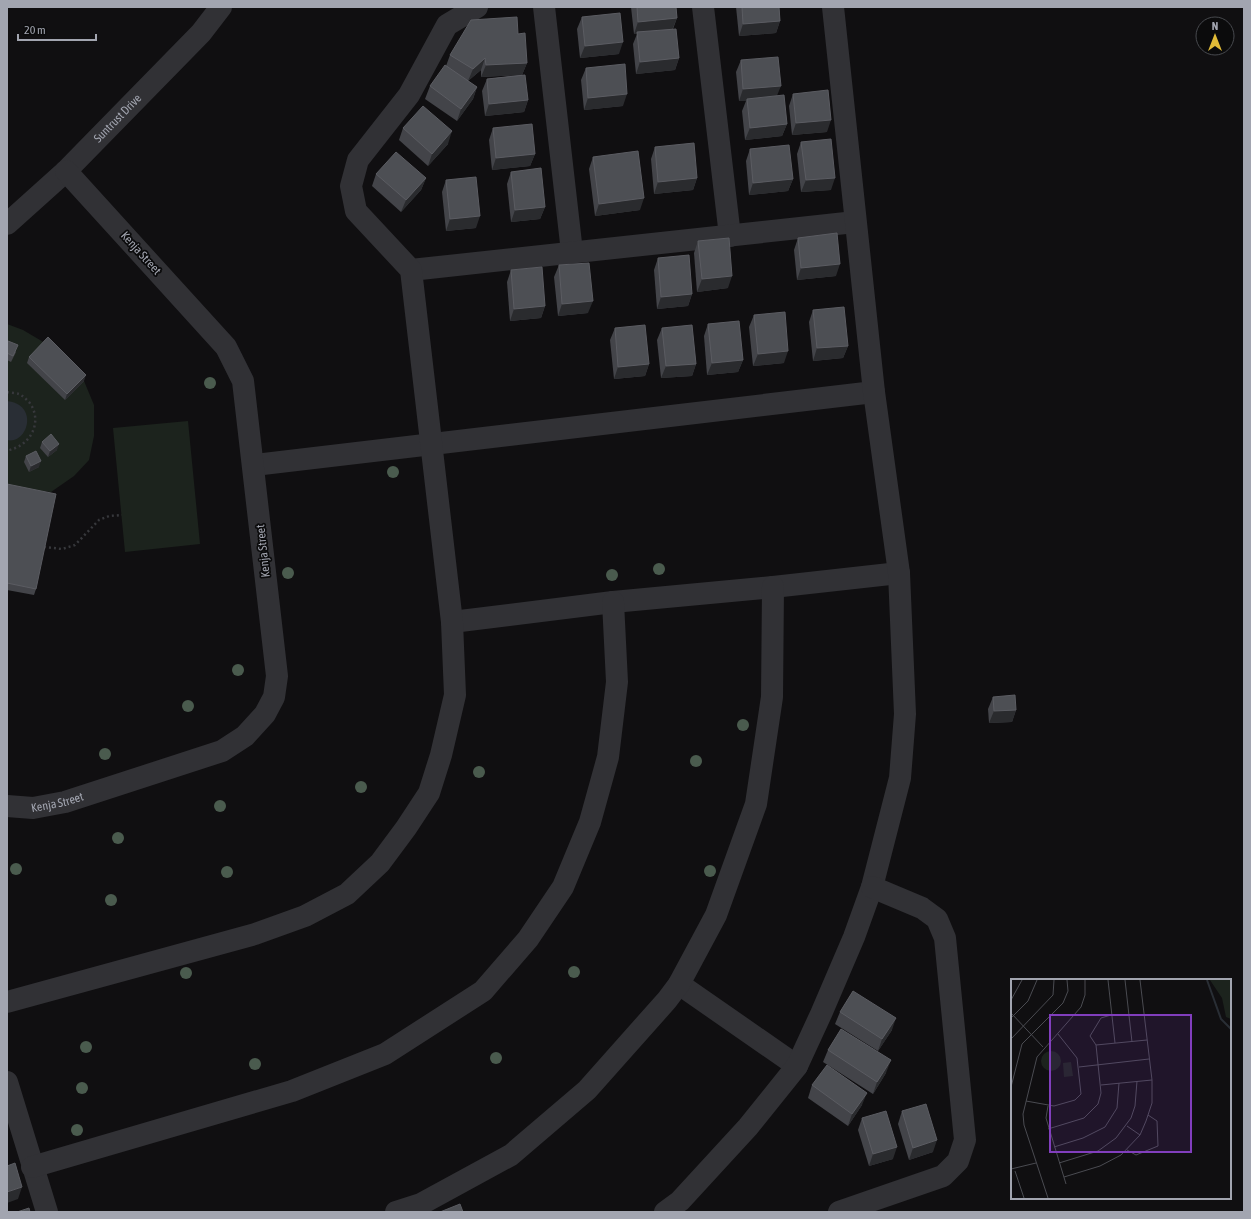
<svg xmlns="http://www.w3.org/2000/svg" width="1251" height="1219" viewBox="0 0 1251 1219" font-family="'Asap Condensed',sans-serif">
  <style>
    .green { fill: #1c231d }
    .water { fill: #292e35 }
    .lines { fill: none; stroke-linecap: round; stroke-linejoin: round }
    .path { stroke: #37383c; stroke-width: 2.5; stroke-dasharray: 2 3; stroke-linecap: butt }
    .minor { stroke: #313135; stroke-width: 22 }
    .tree { fill: #4a5b4e }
    .wall { fill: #434449 }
    .shaded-wall { fill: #2a2b2e }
    .building { fill: #4d4f54; stroke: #5b5c62 }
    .labels { text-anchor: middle; stroke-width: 3.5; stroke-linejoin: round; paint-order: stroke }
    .street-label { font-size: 12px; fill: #a2a5b0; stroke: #0b0b0c }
    .inset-river { fill: none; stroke: #292e35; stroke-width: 2 }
    .inset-road { fill: none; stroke: #4a4b51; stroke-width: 1 }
    .view { fill: #813ebd; fill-opacity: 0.15; stroke: #813ebd; stroke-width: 2 }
    .inset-edge { fill: none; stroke: #a2a5b0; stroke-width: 2 }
  </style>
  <rect width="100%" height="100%" fill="#100f11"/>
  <g class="green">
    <polygon points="7,324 23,330 45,343 84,381 94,405 94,436 89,460 74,476 51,492 7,487"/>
    <polygon points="188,421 200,544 125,552 113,428"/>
  </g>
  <path class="water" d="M7,401C40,405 27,445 7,440Z"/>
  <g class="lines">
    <g class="path">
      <path d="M7,392C11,393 16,393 19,394C23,396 26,399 29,402C40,416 36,435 21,445C17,448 12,449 7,451"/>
      <polyline points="44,547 62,549 75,545 99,520 109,516 122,515"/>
    </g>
    <g class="minor">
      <polyline points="544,7 572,252"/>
      <polyline points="703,7 730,236"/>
      <path id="s1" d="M7,224L66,171L201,33L221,7"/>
      <polyline points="411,270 855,222"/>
      <polyline points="254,465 874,392"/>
      <polyline points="452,622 613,602 773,587 899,573"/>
      <path id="s2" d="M7,806L33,808L65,802L222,751L245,736L265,714L274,697L277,676L243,381L226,347L66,171"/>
      <polyline points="679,984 797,1066"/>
      <polyline points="7,1002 255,934 305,916 347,894 380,863 406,828 429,793 441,755 455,695 452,622 411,270 356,211 351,186 358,160 409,95 447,25 477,7"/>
      <polyline points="7,1082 47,1212"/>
      <polyline points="32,1167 292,1091 385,1054 483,991 528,939 563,887 590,822 608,757 617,682 613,602"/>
      <polyline points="396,1212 421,1204 511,1155 587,1090 667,1000 679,984 716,915 756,804 772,697 773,587"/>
      <polyline points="665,1212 680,1201 748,1127 797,1066 821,1014 854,937 872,887 900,778 905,714 899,573 874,392 833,7"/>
      <polyline points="839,1212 943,1176 958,1161 965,1140 945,938 937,919 922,908 872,887"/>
    </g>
  </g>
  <g class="tree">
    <circle cx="210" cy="383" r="6"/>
    <circle cx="393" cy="472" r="6"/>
    <circle cx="659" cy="569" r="6"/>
    <circle cx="288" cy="573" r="6"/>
    <circle cx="612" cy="575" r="6"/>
    <circle cx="238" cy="670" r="6"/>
    <circle cx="188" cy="706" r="6"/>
    <circle cx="743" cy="725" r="6"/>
    <circle cx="105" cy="754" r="6"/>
    <circle cx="696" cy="761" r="6"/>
    <circle cx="479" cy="772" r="6"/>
    <circle cx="361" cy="787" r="6"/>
    <circle cx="220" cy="806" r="6"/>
    <circle cx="118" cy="838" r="6"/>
    <circle cx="16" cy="869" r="6"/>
    <circle cx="710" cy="871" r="6"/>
    <circle cx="227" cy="872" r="6"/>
    <circle cx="111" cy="900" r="6"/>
    <circle cx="574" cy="972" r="6"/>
    <circle cx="186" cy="973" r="6"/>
    <circle cx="86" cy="1047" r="6"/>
    <circle cx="496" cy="1058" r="6"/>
    <circle cx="255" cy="1064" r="6"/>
    <circle cx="82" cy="1088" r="6"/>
    <circle cx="77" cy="1130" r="6"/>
  </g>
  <g class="wall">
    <polygon points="631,7 676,7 677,18 673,29 679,58 675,70 636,74 633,44 637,34 634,34"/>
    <polygon points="736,7 779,7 780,21 776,33 739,36"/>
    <polygon points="582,17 619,54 580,58 577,29"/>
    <polygon points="518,34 527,63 522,75 528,100 524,112 485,116 482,91 487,79 520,75 481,77 481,70 468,81 465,79 477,87 473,99 457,121 425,99 430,86 446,66 450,55"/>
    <polygon points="741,60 777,96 787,124 782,136 745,140 742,111 746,101 739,101 736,72"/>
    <polygon points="586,68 623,106 584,110 581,80"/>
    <polygon points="793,94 827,132 792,135 789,106"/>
    <polygon points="403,128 448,144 428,166 399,140"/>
    <polygon points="493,128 535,154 530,166 492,170 489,140"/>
    <polygon points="801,142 831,190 801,192 797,154"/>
    <polygon points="655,147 697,178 693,190 654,194 651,159"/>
    <polygon points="750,149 793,179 788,191 749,195 746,161"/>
    <polygon points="593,157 640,210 595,216 589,169"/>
    <polygon points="511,172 545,207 540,219 511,222 507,184"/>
    <polygon points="376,174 426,178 421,190 401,212 372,186"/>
    <polygon points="446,180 476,228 446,231 442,192"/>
    <polygon points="798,238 836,276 797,280 794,250"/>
    <polygon points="698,241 728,288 697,292 694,253"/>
    <polygon points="658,258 692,294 688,306 657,309 654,270"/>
    <polygon points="559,265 588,313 558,316 554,277"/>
    <polygon points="511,270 545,306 541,318 510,321 507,282"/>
    <polygon points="813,310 848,346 843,358 813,361 809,322"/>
    <polygon points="754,315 784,363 753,366 749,327"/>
    <polygon points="708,324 743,360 738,372 707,375 704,336"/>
    <polygon points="615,328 649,364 645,376 614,379 610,340"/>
    <polygon points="662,328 696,364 692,376 661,378 657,340"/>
    <polygon points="7,343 16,352 11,362 7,360"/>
    <polygon points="29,357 84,381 65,400 27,363"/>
    <polygon points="42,442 57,450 48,457 40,448"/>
    <polygon points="26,456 39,467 29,472 24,462"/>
    <polygon points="7,484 36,589 34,595 7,590"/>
    <polygon points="993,697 1016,710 1012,722 989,723 988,709"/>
    <polygon points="840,1012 892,1030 878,1051 835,1024"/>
    <polygon points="828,1050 886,1073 873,1094 823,1062"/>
    <polygon points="812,1085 862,1105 848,1126 808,1098"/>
    <polygon points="902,1111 933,1152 909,1160 898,1124"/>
    <polygon points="862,1118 893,1159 869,1166 858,1130"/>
  </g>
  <g class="shaded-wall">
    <polygon points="677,18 672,30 637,32 637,34 634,34 638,22"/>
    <polygon points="780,21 776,33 739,36 743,24"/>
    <polygon points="623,42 619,54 580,58 585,46"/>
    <polygon points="485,58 481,70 468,81 473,69"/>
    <polygon points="679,58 675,70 636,74 640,62"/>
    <polygon points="527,63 522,75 481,77 486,65"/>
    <polygon points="781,86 776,98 747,99 746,101 739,101 743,89"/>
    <polygon points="477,87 473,99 457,121 461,109"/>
    <polygon points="627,94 623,106 584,110 588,98"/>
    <polygon points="528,100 524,112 485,116 489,104"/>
    <polygon points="831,120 827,132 792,135 796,123"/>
    <polygon points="787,124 782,136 745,140 750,128"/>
    <polygon points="452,131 448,144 428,166 432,154"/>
    <polygon points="535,154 530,166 492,170 496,158"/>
    <polygon points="426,178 421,190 401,212 406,200"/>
    <polygon points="697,178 693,190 654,194 658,182"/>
    <polygon points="835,178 831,190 801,192 806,180"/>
    <polygon points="793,179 788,191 749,195 753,183"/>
    <polygon points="644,198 640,210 595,216 599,204"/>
    <polygon points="545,207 540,219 511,222 515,210"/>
    <polygon points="480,216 476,228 446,231 450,219"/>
    <polygon points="840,264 836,276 797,280 801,268"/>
    <polygon points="732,276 728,288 697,292 702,279"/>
    <polygon points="692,294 688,306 657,309 661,297"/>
    <polygon points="593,301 588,313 558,316 562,304"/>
    <polygon points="545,306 541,318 510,321 514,309"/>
    <polygon points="848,346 843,358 813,361 817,348"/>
    <polygon points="788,351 784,363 753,366 758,354"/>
    <polygon points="743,360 738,372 707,375 712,363"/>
    <polygon points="649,364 645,376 614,379 618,367"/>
    <polygon points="696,364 692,376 661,378 666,366"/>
    <polygon points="86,375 84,381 65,400 67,394"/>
    <polygon points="59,444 57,450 48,457 50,451"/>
    <polygon points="41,461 39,467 29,472 31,466"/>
    <polygon points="1016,710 1012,722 989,723 994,711"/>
    <polygon points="896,1018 892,1030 878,1051 882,1039"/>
    <polygon points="891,1060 886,1073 873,1094 877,1082"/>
    <polygon points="867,1093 862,1105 848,1126 852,1114"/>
    <polygon points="937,1140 933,1152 909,1160 913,1148"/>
    <polygon points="897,1147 893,1159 869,1166 873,1154"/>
    <polygon points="22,1187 18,1199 7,1203 7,1192"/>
  </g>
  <g class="building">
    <polygon points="637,7 676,7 677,18 638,22"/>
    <polygon points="742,7 779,7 780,21 743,24"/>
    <polygon points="620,13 623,42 585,46 582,17"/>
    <polygon points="517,17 518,34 525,33 527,63 486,65 485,58 473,69 450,55 471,20"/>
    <polygon points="676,29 679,58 640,62 637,32"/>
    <polygon points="778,57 781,86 743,89 741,60"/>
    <polygon points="625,64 627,94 588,98 586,68"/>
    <polygon points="445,65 477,87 461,109 430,86"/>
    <polygon points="525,75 528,100 489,104 487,79"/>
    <polygon points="828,90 831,120 796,123 793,94"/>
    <polygon points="784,95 787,124 750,128 747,99"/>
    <polygon points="423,106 452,131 432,154 403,128"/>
    <polygon points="532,124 535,154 496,158 493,128"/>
    <polygon points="831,139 835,178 806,180 801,142"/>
    <polygon points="694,143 697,178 658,182 655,147"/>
    <polygon points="789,145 793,179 753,183 750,149"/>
    <polygon points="638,151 644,198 599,204 593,157"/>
    <polygon points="396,152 426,178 406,200 376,174"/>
    <polygon points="541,168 545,207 515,210 511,172"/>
    <polygon points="476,177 480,216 450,219 446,180"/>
    <polygon points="837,233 840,264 801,268 798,238"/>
    <polygon points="729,238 732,276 702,279 698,241"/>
    <polygon points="689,255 692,294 661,297 658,258"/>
    <polygon points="589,263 593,301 562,304 559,265"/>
    <polygon points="542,267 545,306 514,309 511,270"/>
    <polygon points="844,307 848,346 817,348 813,310"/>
    <polygon points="785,312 788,351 758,354 754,315"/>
    <polygon points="739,321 743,360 712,363 708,324"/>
    <polygon points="645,325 649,364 618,367 615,328"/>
    <polygon points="692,325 696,364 666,366 662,328"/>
    <polygon points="48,337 86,375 67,394 29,357"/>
    <polygon points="8,341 18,345 13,356 7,353 7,343"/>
    <polygon points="51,434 59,444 50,451 42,442"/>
    <polygon points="36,451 41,461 31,466 26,456"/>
    <polygon points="7,484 56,494 36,589 7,583"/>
    <polygon points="1015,695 1016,710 994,711 993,697"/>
    <polygon points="853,991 896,1018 882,1039 840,1012"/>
    <polygon points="841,1029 891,1060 877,1082 828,1050"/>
    <polygon points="827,1065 867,1093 852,1114 812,1085"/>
    <polygon points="926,1104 937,1140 913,1148 902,1111"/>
    <polygon points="886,1111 897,1147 873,1154 862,1118"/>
    <polygon points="15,1163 22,1187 7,1192 7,1166"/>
    <polygon points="460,1204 463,1212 440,1212"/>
    <polygon points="29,1208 30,1212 17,1212"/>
  </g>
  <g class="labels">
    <g class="street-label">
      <text dy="4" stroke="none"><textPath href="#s1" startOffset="153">Suntrust Drive</textPath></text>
      <text transform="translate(141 253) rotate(48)" y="4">Kenja Street</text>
      <text transform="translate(263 551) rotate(-96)" y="4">Kenja Street</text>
      <text dy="4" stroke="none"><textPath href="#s2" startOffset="51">Kenja Street</textPath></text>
    </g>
  </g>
  <g transform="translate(1011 979)">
    <rect width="220" height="220" fill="#100f11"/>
    <path d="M199,1H220V40L215,38L211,19ZM30 82a10 10 0 1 1 20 0a10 10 0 1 1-20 0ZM60,83L62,97L53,98L52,84Z" fill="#1c231d"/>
    <path class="inset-river" d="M196,1L210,40L220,50"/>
    <path class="inset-road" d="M97,1L104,64M114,1L121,63M0,21L11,1M0,34L32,68M0,39L17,22L26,1M0,60L42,16L43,1M85,66L136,61M68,88L138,80M90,106L141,101M0,108L11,65L52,24L57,12L56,1M15,122L43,127L64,121L70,115L66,79L47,55M37,127L35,139L55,205M116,147L129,156M37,150L73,139L87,125L90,114L85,66L79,57L90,39L100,36M43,168L72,159L94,148L106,129L108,104M116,171L125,176L147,167L146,142L137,136M48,184L87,172L105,159L120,139L124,127L126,102M0,190L25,184M4,192L13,219M53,198L89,187L110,176L129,156L135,142L141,124V101L129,1M37,219L13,146L12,135L26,78L70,28L74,16V1"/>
    <path class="view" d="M39,36H180V173H39Z"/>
    <rect width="220" height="220" class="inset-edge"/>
  </g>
  <rect width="1251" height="1219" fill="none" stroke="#a2a5b0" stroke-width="16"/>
  <g transform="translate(1215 36)"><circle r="19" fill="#0b0b0c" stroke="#47494e"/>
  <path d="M0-3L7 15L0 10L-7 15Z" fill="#e1bb37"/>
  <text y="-6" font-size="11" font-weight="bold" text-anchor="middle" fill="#a2a5b0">N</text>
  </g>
  <path d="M18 34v6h78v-6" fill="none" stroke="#a2a5b0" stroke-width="2"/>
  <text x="24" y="34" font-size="12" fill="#a2a5b0" stroke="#0b0b0c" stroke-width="3" paint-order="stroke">20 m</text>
</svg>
